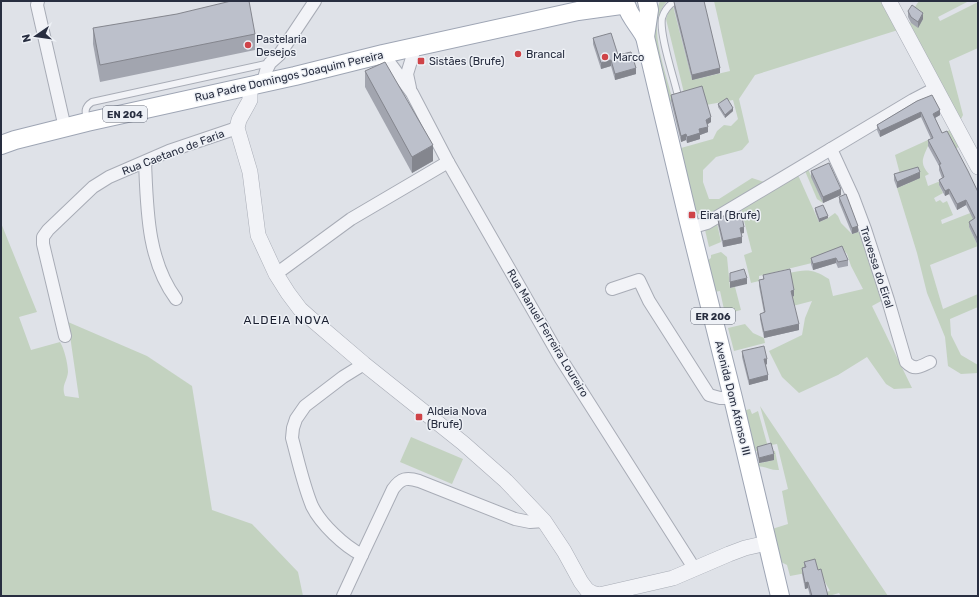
<svg xmlns="http://www.w3.org/2000/svg" width="979" height="597" viewBox="0 0 979 597" font-family="Rubik,sans-serif">
  <style>
    .green { fill: #c3d2c0 }
    .lines { fill: none; stroke-linecap: round; stroke-linejoin: round }
    .service-casing { stroke: #a8acb6; stroke-width: 8 }
    .minor-casing { stroke: #a8acb6; stroke-width: 14 }
    .tertiary-casing { stroke: #a8acb6; stroke-width: 16 }
    .primary-casing { stroke: #9ea5b4; stroke-width: 20 }
    .service { stroke: #f2f3f7; stroke-width: 6 }
    .minor { stroke: #f2f3f7; stroke-width: 12 }
    .tertiary { stroke: #f2f3f7; stroke-width: 15 }
    .primary { stroke: #fff; stroke-width: 18 }
    .wall { fill: #a2a5af }
    .shaded-wall { fill: #84868e }
    .building { fill: #bcc0cb; stroke: #84868e }
    .poi-dot { fill: #cf4348; stroke: #eef1f6; stroke-width: 1.5 }
    .labels { text-anchor: middle; stroke-width: 3; stroke-linejoin: round; paint-order: stroke }
    .shield { fill: #eef1f6; stroke: #636877; stroke-width: 1 }
    .shield-label { font-size: 10px; font-weight: bold; fill: #282e40 }
    .poi-label { font-size: 11px; fill: #282e40; stroke: #eef1f6; text-anchor: start }
    .street-label { font-size: 11px; fill: #282e40; stroke: #eef1f6 }
    .neighbourhood-label { font-size: 12px; letter-spacing: 1px; fill: #1a1f30; stroke: #eef1f6 }
  </style>
  <rect width="100%" height="100%" fill="#dfe2e8"/>
  <g class="green">
    <path d="M660,1H667C661,8 657,18 657,27C656,47 668,81 673,101L668,102L654,45V16Z"/>
    <polygon points="714,1 882,1 898,30 755,75 739,99 749,142 742,150 716,157 703,170 703,182 709,199 719,199 752,178 764,182 710,215 702,215 696,213 681,148 713,139 717,131 724,125 731,126 738,119 733,100 706,105 685,97 666,19 669,10 673,6 692,80 730,71"/>
    <polygon points="919,1 969,1 938,17 940,21 978,2 978,48 949,61 963,115 960,121 906,20 918,27 923,19 912,11"/>
    <path d="M952,129L961,145L954,150L928,146C923,158 919,163 929,174L925,176L928,186L943,180L939,185L943,193L934,198L936,202L940,200L943,203L947,201L953,215L941,220L942,224L978,210V222L969,227L978,246L930,265L943,309L978,294V307L950,319L951,335L961,355L978,365V373L961,374L948,366L945,337L927,293L917,253L897,188L909,183L901,178L895,155Z"/>
    <polygon points="808,169 823,203 817,199 805,171"/>
    <path d="M798,175L819,222L828,218L835,213L838,216L841,223L852,234L861,231L883,300L872,306L912,388L894,389L886,384L867,357L838,375L799,393L782,377L769,351L802,335L805,318L812,301L789,307L786,298L794,296L789,273C807,269 813,269 829,279L833,296L863,289L851,266L847,254L841,247L816,262L759,276V281L751,283L744,255L752,252L741,209Z"/>
    <path d="M1,223L37,312L19,317L31,350L60,342C64,348 68,364 68,372C67,382 61,385 65,396L79,398L68,322L147,356L192,386L212,510L252,524L298,572L303,596H1Z"/>
    <polygon points="717,223 721,242 709,247 705,230"/>
    <polygon points="721,252 727,257 730,288 735,287 741,310 725,314 720,291 714,292 707,261 711,258 711,255"/>
    <polygon points="745,324 753,333 764,338 765,343 734,351 728,328"/>
    <polygon points="760,406 888,596 841,596 839,593 829,596 810,596 830,591 821,575 806,573 790,576 787,565 781,562 772,529 788,524 782,491 788,489 777,444 771,445"/>
    <polygon points="750,409 752,414 758,411 768,447 753,452 742,411"/>
    <polygon points="411,437 463,459 452,484 400,462"/>
    <path d="M772,451H775L779,470C771,471 764,465 757,467L756,464L774,460Z"/>
  </g>
  <g class="lines">
    <defs>
      <g id="service">
        <path d="M675,1C669,5 664,11 662,18C659,34 673,75 677,92"/>
        <path d="M87,121C85,112 84,107 92,102L270,63"/>
      </g>
      <g id="minor">
        <polyline points="38,1 37,5 65,128"/>
        <polyline points="383,54 412,93 448,162 561,359 694,568"/>
        <polyline points="263,82 266,71 270,63 279,55 315,1"/>
        <polyline points="410,88 407,74 415,48"/>
        <path d="M831,149L853,197L865,229L888,300L906,362C915,371 919,367 930,362"/>
        <path d="M145,162C147,208 147,260 176,299"/>
        <polyline points="690,228 707,223 913,100 936,88"/>
        <polyline points="276,274 351,219 448,162"/>
        <polyline points="612,289 639,280 649,301 709,395 720,398 733,398"/>
        <polyline points="65,336 43,244 43,237 48,230 93,187 109,177 169,151 237,128"/>
        <path d="M364,364L343,377L305,406L296,419L293,428L292,438C298,460 303,484 312,506C321,524 344,546 362,555L393,489C401,478 407,477 419,481L515,519L530,522L544,521"/>
        <polyline points="343,596 362,555"/>
      </g>
      <g id="tertiary">
        <polyline points="889,1 978,167"/>
        <polyline points="250,85 250,100 239,120 237,128 250,172 258,235 276,274 288,293 300,309 309,317 364,364 463,443 506,481 544,521 564,551 581,582 587,590 592,593 599,595 673,578 729,554 745,548 767,543"/>
      </g>
      <g id="primary">
        <path d="M627,7C630,17 640,27 645,37L688,218L733,398L780,596"/>
        <polyline points="645,37 649,10 647,1"/>
        <polyline points="1,145 15,140 87,122 295,76 383,54 578,11 621,5"/>
      </g>
    </defs>
    <use href="#service" class="service-casing"/>
    <use href="#minor" class="minor-casing"/>
    <use href="#tertiary" class="tertiary-casing"/>
    <use href="#primary" class="primary-casing"/>
    <use href="#service" class="service"/>
    <use href="#minor" class="minor"/>
    <use href="#tertiary" class="tertiary"/>
    <use href="#primary" class="primary"/>
  </g>
  <g class="wall">
    <polygon points="674,2 720,73 692,80 674,8"/>
    <polygon points="908,11 923,19 918,28 911,23 908,17"/>
    <polygon points="93,28 255,34 255,50 100,82 93,44"/>
    <polygon points="593,38 618,55 636,74 615,80 611,66 601,69 593,44"/>
    <polygon points="365,71 433,161 412,173 365,87"/>
    <polygon points="671,95 711,122 708,124 708,132 700,135 700,139 687,143 686,140 681,142 671,101"/>
    <polygon points="917,101 940,115 935,118 942,133 978,192 978,246 969,227 969,222 973,219 966,205 957,210 949,194 945,196 939,185 939,180 942,178 939,170 939,166 928,146 928,140 931,139 921,117 880,137 877,130 877,125"/>
    <polygon points="718,104 733,111 725,118 718,107"/>
    <polygon points="811,171 841,195 823,203 811,177"/>
    <polygon points="894,174 920,178 897,188 894,180"/>
    <polygon points="839,197 858,232 852,234 839,202"/>
    <polygon points="815,208 828,218 819,222 815,211"/>
    <polygon points="718,220 744,233 741,233 742,243 723,247 718,225"/>
    <polygon points="842,246 848,260 848,266 838,268 836,263 813,270 811,264 811,258"/>
    <polygon points="763,275 794,296 792,297 799,330 764,338 760,319 760,314 764,313 759,286 759,280 763,279"/>
    <polygon points="742,351 767,364 766,365 768,380 749,385 742,357"/>
    <polygon points="757,447 774,460 759,463 757,453"/>
    <polygon points="804,562 818,570 828,596 810,596 808,588 805,589 802,574 802,568 804,567"/>
  </g>
  <g class="shaded-wall">
    <polygon points="923,13 923,19 918,28 918,22"/>
    <polygon points="611,60 611,66 601,69 601,63"/>
    <polygon points="636,68 636,74 615,80 615,74"/>
    <polygon points="720,68 720,73 692,80 692,75"/>
    <polygon points="733,108 733,111 725,118 725,115"/>
    <polygon points="940,110 940,115 933,119 933,114"/>
    <polygon points="921,112 921,117 880,137 880,131"/>
    <polygon points="711,117 711,122 706,125 706,120"/>
    <polygon points="708,127 708,132 700,135 700,139 687,143 687,137 699,129"/>
    <polygon points="686,134 686,140 681,142 681,136"/>
    <polygon points="433,145 433,161 412,173 412,157"/>
    <polygon points="920,172 920,178 897,188 897,182"/>
    <polygon points="841,189 841,195 823,203 823,197"/>
    <polygon points="949,189 949,194 945,196 945,191"/>
    <polygon points="966,200 966,205 957,210 957,204"/>
    <polygon points="828,216 828,218 819,222 819,219"/>
    <polygon points="858,226 858,232 852,234 852,228"/>
    <polygon points="744,227 744,233 740,234 740,228"/>
    <polygon points="742,237 742,243 723,247 723,241"/>
    <polygon points="836,258 836,263 813,270 813,264"/>
    <polygon points="747,278 747,284 730,288 730,282"/>
    <polygon points="794,290 794,296 791,297 791,291"/>
    <polygon points="799,324 799,330 764,338 764,332"/>
    <polygon points="764,359 767,359 767,364 764,365"/>
    <polygon points="768,375 768,380 749,385 749,380"/>
    <polygon points="774,454 774,460 759,463 759,458"/>
    <polygon points="808,582 808,588 805,589 805,583"/>
  </g>
  <g class="building">
    <polygon points="231,1 249,1 255,34 100,65 93,28 177,14"/>
    <polygon points="675,1 704,1 720,68 692,75 674,2"/>
    <polygon points="912,5 923,13 918,22 911,17 908,11"/>
    <polygon points="611,33 618,55 631,52 636,68 615,74 611,60 601,63 593,38"/>
    <polygon points="385,62 433,145 412,157 365,71"/>
    <polygon points="702,86 711,117 706,120 708,127 699,129 700,133 687,137 686,134 681,136 671,95"/>
    <polygon points="932,95 940,110 933,114 942,133 947,131 968,171 978,192 978,240 969,222 975,218 966,200 957,204 949,189 945,191 939,180 944,177 939,164 941,164 928,140 933,138 921,112 880,131 877,125 917,101"/>
    <polygon points="727,98 733,108 725,115 718,104"/>
    <polygon points="829,163 841,189 823,197 811,171"/>
    <polygon points="918,167 920,172 897,182 894,174"/>
    <polygon points="846,194 858,226 852,228 839,197"/>
    <polygon points="823,205 828,216 819,219 815,208"/>
    <polygon points="741,212 744,227 740,228 742,237 723,241 718,220 725,215"/>
    <polygon points="842,246 848,260 838,262 836,258 813,264 811,258"/>
    <polygon points="744,269 747,278 730,282 730,273"/>
    <polygon points="790,269 794,290 791,291 799,324 764,332 760,314 765,312 759,280 764,279 763,275"/>
    <polygon points="764,346 767,359 764,359 768,375 749,380 742,351"/>
    <polygon points="771,443 774,454 759,458 757,447"/>
    <polygon points="815,559 818,570 821,569 828,596 812,596 808,582 805,583 802,568 806,567 804,562"/>
  </g>
  <g class="poi-dot">
    <circle cx="248" cy="45" r="4"/>
    <circle cx="518" cy="54" r="4"/>
    <circle cx="605" cy="57" r="4"/>
    <rect x="417" y="57" width="8" height="8" rx="2"/>
    <rect x="688" y="211" width="8" height="8" rx="2"/>
    <rect x="415" y="413" width="8" height="8" rx="2"/>
  </g>
  <g class="labels">
    <g class="shield">
      <rect x="103" y="106" width="44" height="16" rx="3"/>
      <rect x="691" y="308" width="44" height="16" rx="3"/>
    </g>
    <g class="shield-label">
      <text x="125" y="118">EN 204</text>
      <text x="713" y="320">ER 206</text>
    </g>
    <g class="poi-label">
      <text x="256" y="43">Pastelaria<tspan x="256" dy="13">Desejos</tspan></text>
      <text x="526" y="58">Brancal</text>
      <text x="613" y="61">Marco</text>
      <text x="429" y="65">Sistães (Brufe)</text>
      <text x="700" y="219">Eiral (Brufe)</text>
      <text x="427" y="415">Aldeia Nova<tspan x="427" dy="13">(Brufe)</tspan></text>
    </g>
    <g class="street-label">
      <text transform="translate(289 76) rotate(-13)" y="4">Rua Padre Domingos Joaquim Pereira</text>
      <text transform="translate(173 152) rotate(-21)" y="4">Rua Caetano de Faria</text>
      <text transform="translate(877 267) rotate(72)" y="4">Travessa do Eiral</text>
      <text transform="translate(548 333) rotate(59)" y="4">Rua Manuel Ferreira Loureiro</text>
      <text transform="translate(733 398) rotate(76)" y="4">Avenida Dom Afonso III</text>
    </g>
    <g class="neighbourhood-label">
      <text x="287" y="324">ALDEIA NOVA</text>
    </g>
  </g>
  <rect width="979" height="597" fill="none" stroke="#282e40" stroke-width="4"/>
  <g transform="translate(36 36) rotate(257)" stroke="#eef1f6" stroke-width="3" paint-order="stroke">
  <path d="M0-3L7 15L0 10L-7 15Z" fill="#282e40"/>
  <text y="-6" font-size="11" font-weight="bold" text-anchor="middle" fill="#282e40">N</text>
  </g>
</svg>
